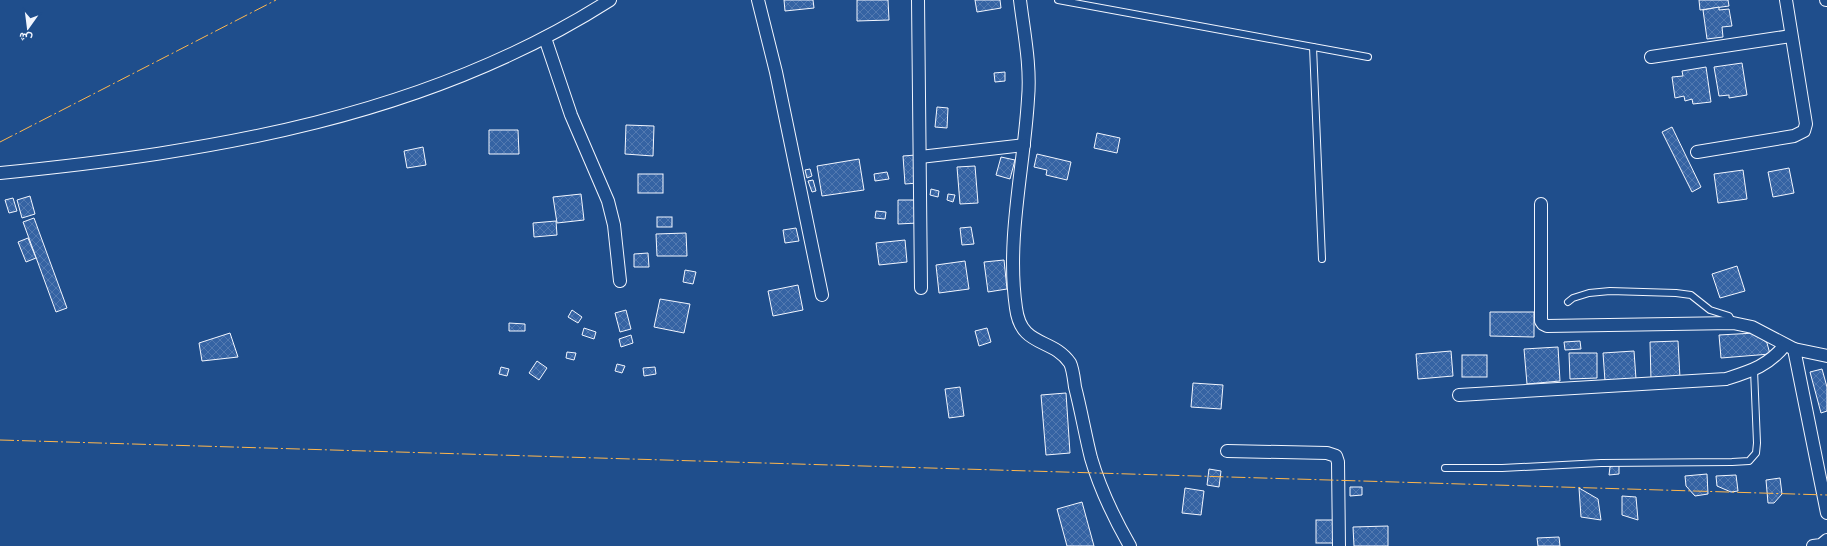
<svg xmlns="http://www.w3.org/2000/svg" width="1827" height="546" viewBox="0 0 1827 546" font-family="'PT Sans Narrow',Vazirmatn,sans-serif">
  <style>
    .building { fill: url(#building-cross-hatch); stroke: #f2f6ff }
    .lines { fill: none; stroke-linecap: round; stroke-linejoin: round }
    .service-casing { stroke: #f2f6ff; stroke-width: 8 }
    .minor-casing { stroke: #f2f6ff; stroke-width: 14 }
    .service { stroke: #1f4e8c; stroke-width: 6 }
    .minor { stroke: #1f4e8c; stroke-width: 12 }
    .power { stroke: #ffb74d; stroke-width: 1; stroke-dasharray: 14 3 2 3; stroke-linecap: butt }
  </style>
  <defs>
    <pattern id="building-cross-hatch" width="8" height="8" patternUnits="userSpaceOnUse"><rect width="8" height="8" fill="#3563a3"/><path d="M0 0l8 8M0 8l8-8" fill="none" stroke="#537ab1"/></pattern>
  </defs>
  <rect width="100%" height="100%" fill="#1f4e8c"/>
  <g class="building">
    <polygon points="784,0 813,0 814,8 785,11"/>
    <polygon points="857,0 888,0 889,20 857,21"/>
    <polygon points="975,0 1000,0 1001,8 977,12"/>
    <polygon points="1699,0 1728,0 1729,6 1700,10"/>
    <polygon points="1719,7 1719,10 1729,9 1732,26 1722,27 1723,37 1707,39 1703,10"/>
    <polygon points="1742,63 1747,95 1729,98 1729,95 1719,96 1714,67"/>
    <polygon points="1706,67 1711,102 1693,104 1692,99 1685,101 1684,96 1675,98 1672,77 1683,76 1682,71"/>
    <polygon points="1005,72 1005,81 995,82 994,73"/>
    <polygon points="937,107 948,108 947,128 935,127"/>
    <polygon points="626,125 654,126 653,156 625,154"/>
    <polygon points="1672,127 1701,187 1692,192 1662,132"/>
    <polygon points="489,130 518,130 519,154 489,154"/>
    <polygon points="1097,133 1120,138 1117,153 1094,148"/>
    <polygon points="423,147 426,165 407,168 404,151"/>
    <polygon points="1037,154 1071,162 1067,180 1046,175 1047,170 1034,167"/>
    <polygon points="916,155 918,183 905,184 903,156"/>
    <polygon points="1001,157 1015,160 1010,179 996,175"/>
    <polygon points="859,159 864,190 822,196 817,166"/>
    <polygon points="975,166 978,203 960,204 957,167"/>
    <polygon points="1789,168 1794,193 1773,197 1768,172"/>
    <polygon points="810,169 812,176 807,178 805,170"/>
    <polygon points="1743,170 1747,199 1718,203 1714,174"/>
    <polygon points="887,172 889,179 875,181 874,174"/>
    <rect x="638" y="174" width="25" height="19"/>
    <polygon points="813,180 816,191 812,192 808,181"/>
    <polygon points="931,189 939,191 938,197 930,195"/>
    <polygon points="581,194 584,220 557,223 553,197"/>
    <polygon points="948,194 955,195 953,202 947,200"/>
    <polygon points="30,196 35,214 22,218 17,200"/>
    <polygon points="13,198 17,211 9,213 5,200"/>
    <polygon points="898,200 917,200 918,223 898,224"/>
    <polygon points="876,211 886,212 885,219 875,218"/>
    <rect x="657" y="217" width="15" height="10"/>
    <polygon points="34,218 67,308 56,312 23,222"/>
    <polygon points="556,221 557,235 534,237 533,223"/>
    <polygon points="971,227 974,244 962,245 960,228"/>
    <polygon points="796,228 799,241 785,243 783,230"/>
    <polygon points="686,233 687,256 657,256 656,234"/>
    <polygon points="28,238 36,258 26,262 18,242"/>
    <polygon points="905,240 907,262 879,265 876,243"/>
    <polygon points="648,253 649,267 634,267 634,254"/>
    <polygon points="1004,260 1007,289 988,292 984,262"/>
    <polygon points="965,261 969,289 939,293 936,265"/>
    <polygon points="1737,266 1745,291 1720,298 1712,274"/>
    <polygon points="685,270 696,272 693,284 683,282"/>
    <polygon points="798,285 803,310 773,316 768,291"/>
    <polygon points="660,299 690,304 684,333 654,327"/>
    <polygon points="572,310 582,317 578,323 568,317"/>
    <polygon points="626,310 631,329 620,332 615,313"/>
    <polygon points="1490,312 1534,312 1534,337 1490,336"/>
    <polygon points="509,323 525,324 525,331 509,331"/>
    <polygon points="584,328 596,332 594,339 582,335"/>
    <polygon points="987,328 991,342 979,346 975,331"/>
    <polygon points="230,333 238,357 202,361 199,343"/>
    <polygon points="1755,333 1767,343 1770,354 1721,358 1719,335"/>
    <polygon points="631,335 633,343 621,347 619,339"/>
    <polygon points="1580,341 1581,349 1565,350 1564,342"/>
    <polygon points="1678,341 1680,378 1651,380 1650,342"/>
    <polygon points="1558,347 1560,381 1527,384 1524,349"/>
    <polygon points="1451,351 1453,376 1418,379 1416,354"/>
    <polygon points="1634,351 1636,379 1605,381 1603,353"/>
    <polygon points="567,352 576,353 574,360 566,358"/>
    <polygon points="1569,353 1597,353 1597,378 1570,379"/>
    <rect x="1462" y="355" width="25" height="22"/>
    <polygon points="537,361 547,368 539,380 529,373"/>
    <polygon points="617,364 625,366 622,373 615,371"/>
    <polygon points="501,367 509,369 507,376 499,374"/>
    <polygon points="655,367 656,374 644,376 643,368"/>
    <polygon points="1822,369 1827,387 1827,411 1821,413 1810,372"/>
    <polygon points="1193,383 1223,385 1221,409 1191,407"/>
    <polygon points="960,387 964,416 949,418 945,389"/>
    <polygon points="1066,393 1070,453 1046,455 1041,395"/>
    <polygon points="1619,463 1619,474 1609,475 1610,467"/>
    <polygon points="1209,469 1221,471 1219,487 1207,485"/>
    <polygon points="1707,474 1708,494 1695,496 1686,486 1685,476"/>
    <polygon points="1736,475 1738,491 1731,492 1717,486 1716,476"/>
    <polygon points="1780,478 1782,494 1774,503 1768,503 1766,480"/>
    <polygon points="1350,487 1362,487 1362,495 1350,496"/>
    <polygon points="1185,488 1204,491 1201,515 1182,513"/>
    <polygon points="1579,488 1598,499 1601,520 1581,517"/>
    <polygon points="1622,496 1636,497 1638,520 1622,515"/>
    <polygon points="1082,502 1094,546 1067,546 1057,509"/>
    <rect x="1316" y="520" width="19" height="23"/>
    <polygon points="1388,526 1388,546 1354,546 1353,527"/>
    <polygon points="1559,537 1560,546 1538,546 1537,538"/>
  </g>
  <g class="lines">
    <defs>
      <g id="service">
        <polyline points="1058,0 1368,57"/>
        <polyline points="1313,47 1322,259"/>
        <polyline points="1568,302 1573,298 1589,293 1610,291 1676,293 1691,295 1710,310 1729,316 1733,323"/>
        <polyline points="1445,468 1502,468 1601,463 1732,462 1749,461 1756,453 1757,443 1754,370"/>
      </g>
      <g id="minor">
        <polyline points="758,0 776,72 822,295"/>
        <polyline points="918,0 921,288"/>
        <path d="M1020,0C1024,33 1031,66 1028,99C1024,168 1006,239 1016,308C1021,348 1052,337 1070,363C1073,369 1074,380 1075,387C1081,410 1085,434 1091,458C1100,489 1114,518 1130,546"/>
        <polyline points="1826,0 1827,0"/>
        <polyline points="545,38 571,115 608,201 614,225 620,281"/>
        <polyline points="1651,57 1791,36"/>
        <polyline points="1697,152 1794,136 1804,131 1806,124 1786,0"/>
        <polyline points="920,157 1024,145"/>
        <path d="M0,173C212,152 427,117 610,0"/>
        <polyline points="1541,204 1541,321 1543,324 1547,326 1733,323 1752,327 1794,349"/>
        <polyline points="1827,356 1794,349 1827,513"/>
        <path d="M1459,395L1726,379C1751,371 1768,366 1785,345"/>
        <polyline points="1227,451 1327,453 1336,456 1338,462 1339,546"/>
        <polyline points="1813,546 1821,545 1827,540"/>
      </g>
    </defs>
    <use href="#service" class="service-casing"/>
    <use href="#minor" class="minor-casing"/>
    <use href="#service" class="service"/>
    <use href="#minor" class="minor"/>
    <g class="power">
      <polyline points="0,142 276,0"/>
      <polyline points="0,440 1827,495"/>
    </g>
  </g>
  <g transform="translate(28 28) rotate(194)" stroke="#1f4e8c" stroke-width="3" paint-order="stroke">
  <path d="M0-3L7 15L0 10L-7 15Z" fill="#f2f6ff"/>
  <text y="-6" font-size="11" font-weight="bold" text-anchor="middle" fill="#f2f6ff">ش</text>
  </g>
</svg>
